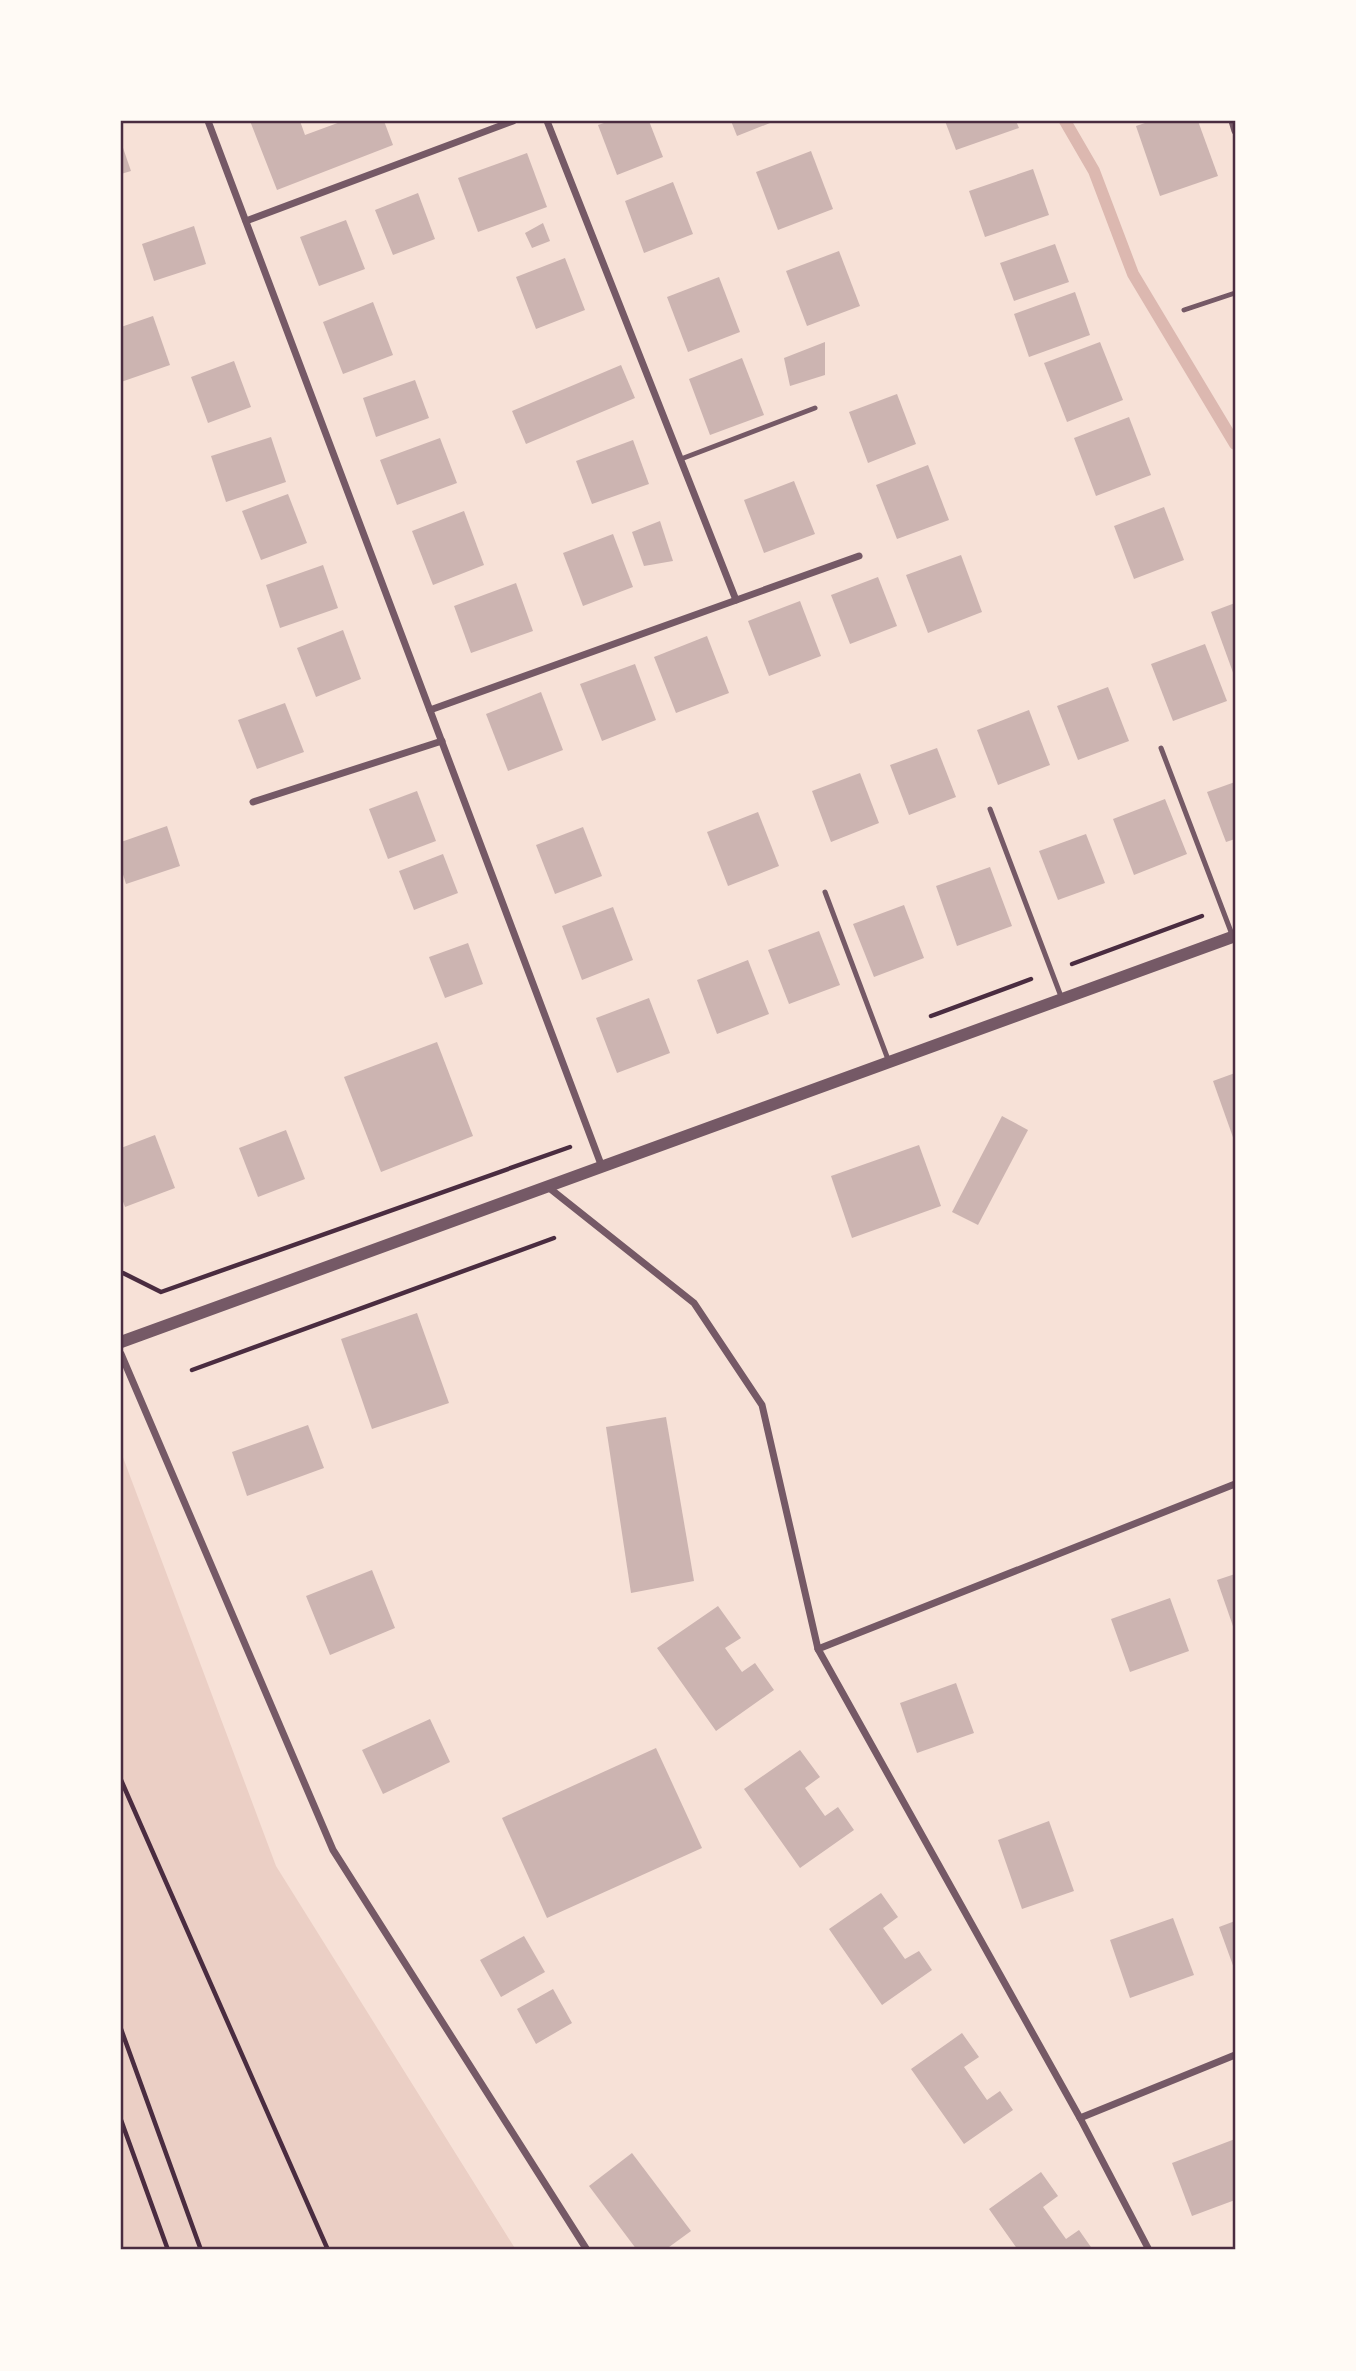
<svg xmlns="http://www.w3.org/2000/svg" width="1356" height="2371" viewBox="0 0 1356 2371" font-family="Rubik,sans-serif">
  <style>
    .green { fill: #ebcfc5 }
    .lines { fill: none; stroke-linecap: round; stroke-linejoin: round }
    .stream { stroke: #dcb8b0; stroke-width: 12 }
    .building { fill: #ccb4b1 }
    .path { stroke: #4a2c40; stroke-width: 4.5 }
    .service { stroke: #755966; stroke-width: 5 }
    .minor { stroke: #755966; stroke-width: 7 }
    .tertiary { stroke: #755966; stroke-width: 12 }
    .neatline { fill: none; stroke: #4a2c40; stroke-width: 2.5 }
  </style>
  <rect width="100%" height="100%" fill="#f7e1d7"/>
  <polygon class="green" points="121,1452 276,1866 516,2250 121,2250"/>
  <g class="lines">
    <polyline class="stream" points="1065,121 1094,171 1133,274 1235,444"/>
  </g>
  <g class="building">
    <polygon points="250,121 300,121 305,135 343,121 384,121 393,145 277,190"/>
    <polygon points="610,121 649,121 663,157 617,175 598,125"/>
    <polygon points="731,121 775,121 737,136"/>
    <polygon points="945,121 1016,121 1019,128 956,150"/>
    <polygon points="1151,121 1198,121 1218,176 1160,196 1136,126"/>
    <polygon points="121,142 131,171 121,174"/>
    <polygon points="811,151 833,209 778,230 756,172"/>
    <polygon points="527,153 547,207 478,232 458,178"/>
    <polygon points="1033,169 1049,215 985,237 969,191"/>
    <polygon points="673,182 693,234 644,253 625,201"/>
    <polygon points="418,193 435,239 393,255 375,210"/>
    <polygon points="346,220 365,269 319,286 300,237"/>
    <polygon points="543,223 550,241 532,248 525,233"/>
    <polygon points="194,226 206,264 154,281 142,244"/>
    <polygon points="1055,244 1069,282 1014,301 1000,263"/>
    <polygon points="839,251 860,306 807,326 786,271"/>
    <polygon points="565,258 585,310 536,329 516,277"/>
    <polygon points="719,277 740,332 688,352 667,297"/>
    <polygon points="1075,292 1090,335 1029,357 1014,314"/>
    <polygon points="373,302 393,355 343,374 323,322"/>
    <polygon points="153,316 170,365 121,382 121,327"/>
    <polygon points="825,342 825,375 790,386 784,358"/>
    <polygon points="1100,342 1123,400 1067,422 1044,363"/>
    <polygon points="742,358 764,415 710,435 689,379"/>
    <polygon points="234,361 251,407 208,423 191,377"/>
    <polygon points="621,365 635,398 526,444 512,411"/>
    <polygon points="415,380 429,418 376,437 363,398"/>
    <polygon points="897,394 916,444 868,463 849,412"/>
    <polygon points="1129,417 1151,475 1096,496 1074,438"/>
    <polygon points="271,437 286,482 226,502 211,456"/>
    <polygon points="440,438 457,483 397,505 380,460"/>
    <polygon points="633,440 649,484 592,504 576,461"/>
    <polygon points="928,465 949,520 897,539 876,485"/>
    <polygon points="794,481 815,534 764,553 744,500"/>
    <polygon points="288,494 307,543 261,560 242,511"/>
    <polygon points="1164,507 1184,560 1134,579 1114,526"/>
    <polygon points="464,511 484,565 433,585 412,531"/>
    <polygon points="660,521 673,561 644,566 632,532"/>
    <polygon points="613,534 633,587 583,606 563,553"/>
    <polygon points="961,555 982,612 928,633 906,575"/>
    <polygon points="323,565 338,608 280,628 266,585"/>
    <polygon points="878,577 897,626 850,644 831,595"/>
    <polygon points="516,583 533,631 471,653 454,606"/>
    <polygon points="800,601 821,656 769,676 748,621"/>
    <polygon points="1235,603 1235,678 1211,612"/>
    <polygon points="343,630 361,679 316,697 297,648"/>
    <polygon points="707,636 729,693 676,713 654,657"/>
    <polygon points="1205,644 1227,701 1173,721 1151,664"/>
    <polygon points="635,664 656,720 602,741 580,684"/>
    <polygon points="1108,687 1129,741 1078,760 1057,706"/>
    <polygon points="541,692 563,750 508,771 486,714"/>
    <polygon points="285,703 304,752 257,769 238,720"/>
    <polygon points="1029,710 1050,765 998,785 977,730"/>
    <polygon points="937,748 956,797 909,815 890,765"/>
    <polygon points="860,773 879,823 831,842 812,791"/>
    <polygon points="1235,782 1235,839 1226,842 1207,792"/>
    <polygon points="417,791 436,841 388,859 369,809"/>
    <polygon points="1165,799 1187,854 1134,875 1113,819"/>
    <polygon points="758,812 779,866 728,886 707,832"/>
    <polygon points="167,826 180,866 126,884 121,868 121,842"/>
    <polygon points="583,827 602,876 555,894 536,845"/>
    <polygon points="1086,834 1105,883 1058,900 1039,851"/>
    <polygon points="443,854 458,893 414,910 399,871"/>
    <polygon points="990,867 1012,926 957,946 936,886"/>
    <polygon points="904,905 924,958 874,977 853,924"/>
    <polygon points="613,907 633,960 582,980 562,926"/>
    <polygon points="819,931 840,985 789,1004 768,950"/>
    <polygon points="468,943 483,984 445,998 429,957"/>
    <polygon points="748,960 769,1014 717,1034 697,980"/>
    <polygon points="649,998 670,1053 617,1073 596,1018"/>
    <polygon points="437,1042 473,1136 381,1172 344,1077"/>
    <polygon points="1235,1073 1235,1143 1213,1081"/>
    <polygon points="1002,1116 1028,1130 978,1225 952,1212"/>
    <polygon points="286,1130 305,1179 258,1197 239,1148"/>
    <polygon points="155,1135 175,1188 125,1207 121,1196 121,1148"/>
    <polygon points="919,1145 941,1206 852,1238 831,1176"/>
    <polygon points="417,1313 449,1403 372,1429 341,1339"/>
    <polygon points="666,1417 694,1581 631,1593 606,1427"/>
    <polygon points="308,1425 324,1468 247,1496 232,1452"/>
    <polygon points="372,1570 395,1628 330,1655 306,1596"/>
    <polygon points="1235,1574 1235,1632 1217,1580"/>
    <polygon points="1170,1598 1189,1651 1130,1672 1111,1619"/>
    <polygon points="718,1606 741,1638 725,1648 742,1672 755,1663 774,1690 716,1731 657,1648"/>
    <polygon points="956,1683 974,1733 917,1753 900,1703"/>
    <polygon points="430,1719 450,1762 383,1794 362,1750"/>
    <polygon points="656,1748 702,1848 547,1918 502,1818"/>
    <polygon points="800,1750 820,1777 805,1788 825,1816 838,1807 854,1830 800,1868 744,1789"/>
    <polygon points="1049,1821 1074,1891 1022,1909 998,1840"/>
    <polygon points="881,1893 898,1917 883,1928 905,1959 919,1951 932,1970 882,2005 829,1929"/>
    <polygon points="1173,1918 1194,1975 1130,1998 1110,1940"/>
    <polygon points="1235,1921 1235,1971 1219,1927"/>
    <polygon points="524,1936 545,1972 501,1997 480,1960"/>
    <polygon points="553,1989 572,2023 536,2044 517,2009"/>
    <polygon points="962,2033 979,2057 964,2067 987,2100 1000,2091 1013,2110 964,2144 911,2069"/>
    <polygon points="1235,2139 1235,2200 1192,2216 1172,2163"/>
    <polygon points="632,2153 691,2231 665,2250 637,2250 589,2186"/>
    <polygon points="1041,2172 1058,2196 1043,2207 1066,2239 1079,2230 1093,2250 1018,2250 989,2209"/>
  </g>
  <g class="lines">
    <g class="path">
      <polyline points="1072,964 1202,916"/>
      <polyline points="931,1016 1031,979"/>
      <polyline points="123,1273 161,1292 570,1147"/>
      <polyline points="192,1370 554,1238"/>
      <polyline points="121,1780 328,2250"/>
      <polyline points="121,2029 201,2250"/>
      <polyline points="121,2120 168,2250"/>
    </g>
    <g class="service">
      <polyline points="1184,310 1235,293"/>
      <polyline points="681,459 815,408"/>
      <polyline points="1161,748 1233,937"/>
      <polyline points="990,809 1062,999"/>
      <polyline points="825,892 889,1062"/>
    </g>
    <g class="minor">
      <polyline points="208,121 602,1167"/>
      <polyline points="547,121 736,600"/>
      <polyline points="1232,121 1235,131"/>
      <polyline points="246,221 513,121"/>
      <polyline points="430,710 859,556"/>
      <polyline points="253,802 442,741"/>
      <polyline points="548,1187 694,1303 762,1405 818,1649"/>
      <polyline points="121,1354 333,1850 587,2250"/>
      <polyline points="1080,2118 1235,2055"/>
      <polyline points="1149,2250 1080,2118 818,1649 1235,1484"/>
    </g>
    <polyline class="tertiary" points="121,1342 1235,936"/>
  </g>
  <rect width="1356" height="2371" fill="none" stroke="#fffaf5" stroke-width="245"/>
  <rect x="122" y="122" width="1112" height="2126" class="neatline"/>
</svg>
